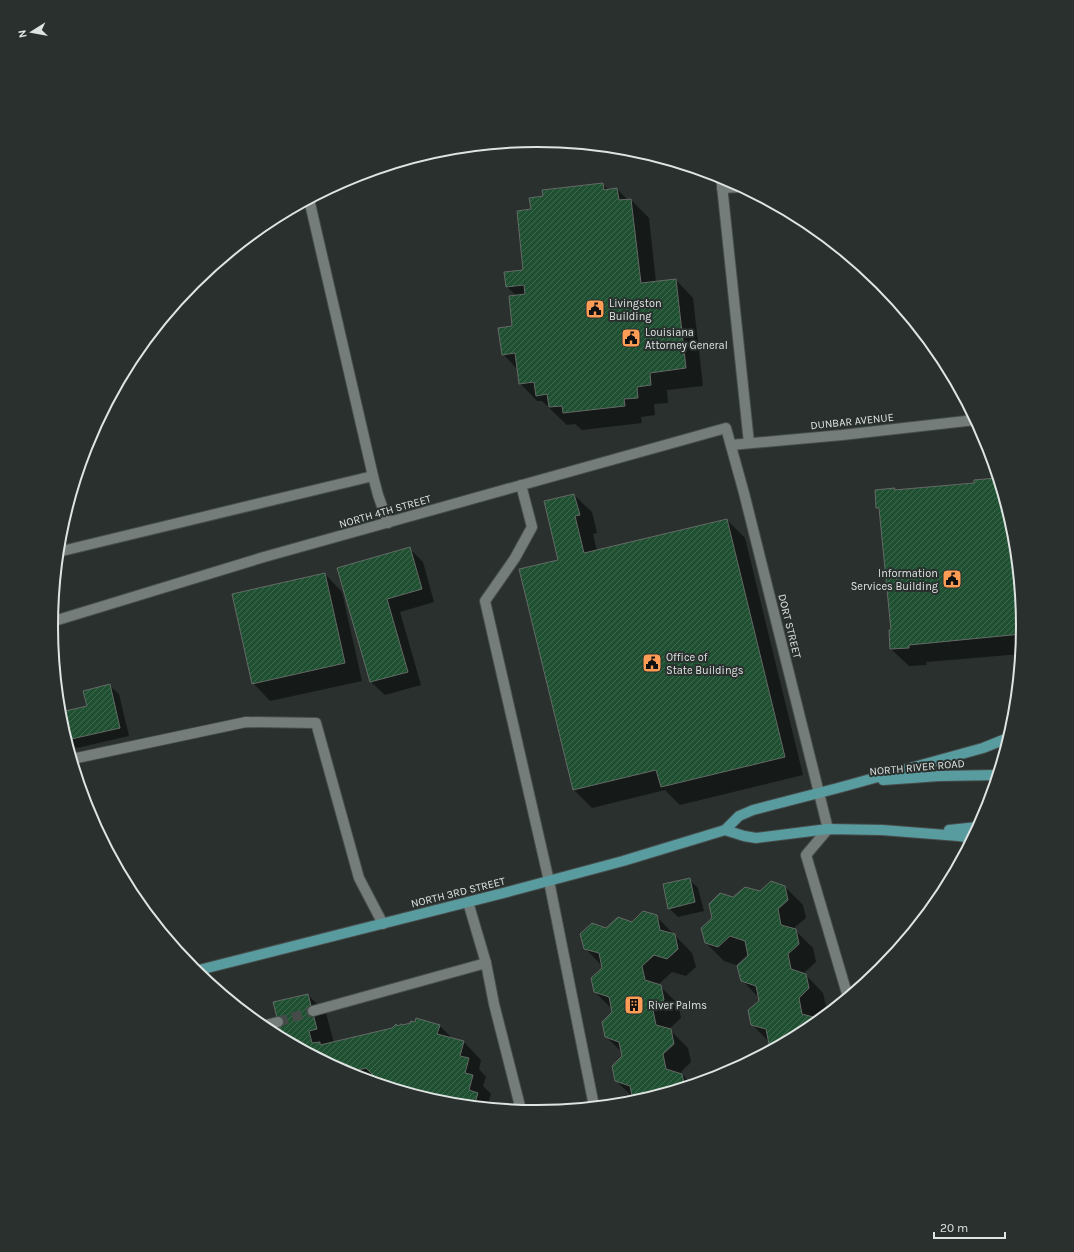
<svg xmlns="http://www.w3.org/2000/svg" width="1074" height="1252" viewBox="0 0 1074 1252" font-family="Karla,sans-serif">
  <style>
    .shadow { fill: #0007 }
    .building { fill: url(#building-hatch); stroke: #636a65 }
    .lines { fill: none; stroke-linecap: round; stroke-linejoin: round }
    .minor-tunnel { stroke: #444b49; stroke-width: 10; stroke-dasharray: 10 5; stroke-linecap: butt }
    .minor-casing { stroke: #474d4c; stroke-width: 12 }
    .major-casing { stroke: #474d4c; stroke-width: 12 }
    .minor { stroke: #757d7b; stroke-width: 10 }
    .major { stroke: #599ca0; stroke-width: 10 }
    .labels { text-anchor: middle; stroke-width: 4; stroke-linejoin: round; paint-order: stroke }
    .poi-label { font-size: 11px; fill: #dfe4e3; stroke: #29302e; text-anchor: start }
    .street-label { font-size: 11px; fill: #dfe4e3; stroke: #29302e }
    .rim { fill: none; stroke: #dfe4e3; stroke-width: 2 }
  </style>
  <defs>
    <pattern id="building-hatch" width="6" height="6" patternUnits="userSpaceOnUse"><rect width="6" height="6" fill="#205032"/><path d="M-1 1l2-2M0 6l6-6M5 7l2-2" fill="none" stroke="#406950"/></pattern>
  </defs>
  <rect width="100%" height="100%" fill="#29302e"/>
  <g class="shadow">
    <polygon points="602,184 609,190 617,189 628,200 631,200 649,218 656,282 676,280 693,298 703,386 667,390 668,403 654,404 655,415 641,417 642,423 582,430 575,424 567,425 542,401 537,401 520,383 518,370 503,354 513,327 517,296 507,287 506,273 524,270 532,210 544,197"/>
    <polygon points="998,479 1014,531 1023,626 1020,654 926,662 927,665 909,666 891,649 892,630 880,511 877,508 876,491 894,489 897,491 975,484 975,481"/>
    <polygon points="574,495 592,512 597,533 593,534 597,551 727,520 745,538 803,775 680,805 665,790 592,808 574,790 520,570 560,561"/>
    <polygon points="409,548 423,562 434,602 400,612 421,685 385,695 371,682 339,569"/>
    <polygon points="325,574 342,592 362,681 270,701 253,683"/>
    <polygon points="110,686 119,694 129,736 77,748 68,740 88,707"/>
    <polygon points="689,879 698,888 704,911 678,917 669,908"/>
    <polygon points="785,887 803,905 806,918 795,927 796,931 813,948 816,962 805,972 806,975 823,993 826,1006 816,1016 818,1021 807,1030 759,1056 759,1054 770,1044 769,1042 752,1024 760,1001 759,998 742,980 749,956 749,953 736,965 724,961 706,943 734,898"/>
    <polygon points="656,916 692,953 696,967 686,976 672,972 659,984 660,986 678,1004 681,1018 670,1028 670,1030 688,1048 691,1062 681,1072 691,1085 632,1103 634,1101 634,1098 616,1081 623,1057 623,1053 606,1037 613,1013 612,1009 595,992 603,968 602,966 585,948 607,929"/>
    <polygon points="308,995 326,1013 334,1043 398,1027 439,1025 453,1039 464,1042 481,1060 479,1069 486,1077 483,1086 491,1094 488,1104 491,1107 442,1103 351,1075 286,1040 283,1037"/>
  </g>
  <g class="building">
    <polygon points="603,183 604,190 617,188 619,200 631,199 641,283 676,279 686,368 650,373 651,385 637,387 638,398 624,399 625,406 563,413 562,406 549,407 547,394 536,396 534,382 519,384 515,353 502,355 498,328 512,326 509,296 525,294 524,285 506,287 504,272 523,270 517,211 531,209 529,198 543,196 542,190"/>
    <polygon points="997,478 1014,531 1023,626 1022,634 909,645 909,648 890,649 889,630 891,630 879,508 876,508 875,490 895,488 894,490 974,483 974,480"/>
    <polygon points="574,494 580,515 575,516 584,553 727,519 785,757 661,787 656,770 573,790 519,569 558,560 544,501"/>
    <polygon points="410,547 422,589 387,599 408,672 370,682 337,568"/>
    <polygon points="325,573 345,663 252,684 232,594"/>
    <polygon points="110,684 120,728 67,740 61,712 87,706 83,691"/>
    <polygon points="690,878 695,902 668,909 663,884"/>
    <polygon points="771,881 785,886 788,900 778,909 781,925 796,929 799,944 788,954 791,969 806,974 809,988 799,998 802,1014 817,1018 817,1022 807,1030 758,1056 758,1054 769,1044 766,1029 751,1025 748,1010 759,1001 756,986 741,981 737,966 748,956 745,941 730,936 718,947 705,943 701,928 712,918 709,904 720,893 733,897 745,887 760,891"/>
    <polygon points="643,911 657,915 660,930 675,934 678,949 667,959 654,955 642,966 645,980 661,985 664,1000 653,1010 656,1025 671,1029 674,1044 663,1054 666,1069 682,1074 685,1087 630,1103 633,1100 630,1086 615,1081 612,1066 622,1056 619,1042 605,1037 602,1022 612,1012 609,997 594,992 591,978 602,968 599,953 584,949 580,934 592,923 606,928 618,917 632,922"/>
    <polygon points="308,994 317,1029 309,1031 312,1043 320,1042 320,1045 392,1028 396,1024 398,1026 401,1024 403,1025 410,1023 411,1021 415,1022 416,1018 440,1025 437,1034 464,1041 460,1056 469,1058 465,1073 473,1075 469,1090 478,1093 474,1106 442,1103 372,1081 376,1078 366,1068 347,1073 291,1043 289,1035 282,1037 273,1002"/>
  </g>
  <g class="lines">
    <polyline class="minor-tunnel" points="278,1022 313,1011"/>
    <defs>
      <g id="minor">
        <polyline points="721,176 749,443"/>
        <polyline points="722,188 741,187"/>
        <polyline points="309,199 373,476 378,495 388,523"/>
        <polyline points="731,445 842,435 975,420"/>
        <polyline points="521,485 532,527 515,558 485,601 549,881 594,1106"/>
        <polyline points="58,552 373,476"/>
        <polyline points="51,622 264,557 726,428 744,493 828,829 806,855 848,997"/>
        <polyline points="72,759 246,722 316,723 359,878 383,924"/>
        <polyline points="486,963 494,1004 521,1110"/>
        <polyline points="313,1011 486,963 468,902"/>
        <polyline points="262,1026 278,1022"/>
      </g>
      <g id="major">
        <polyline points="883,780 939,776 997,775"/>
        <polyline points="725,830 744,836 756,838 828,829 882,830 959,836 972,838"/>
        <polyline points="949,830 978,827"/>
        <polyline points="195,971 511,891 623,861 725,830 739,816 753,810 838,788 983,748 1008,738"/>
      </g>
    </defs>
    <use href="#minor" class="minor-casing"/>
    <use href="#major" class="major-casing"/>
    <use href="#minor" class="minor"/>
    <use href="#major" class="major"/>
  </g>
  <defs>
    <symbol id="civic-square" viewBox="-11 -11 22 22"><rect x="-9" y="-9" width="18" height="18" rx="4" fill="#fd9c55" stroke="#29302e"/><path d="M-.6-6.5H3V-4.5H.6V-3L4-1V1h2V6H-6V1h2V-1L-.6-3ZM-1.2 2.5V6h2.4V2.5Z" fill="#111"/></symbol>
    <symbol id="building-square" viewBox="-11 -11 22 22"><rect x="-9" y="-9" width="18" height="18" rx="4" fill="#fd9c55" stroke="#29302e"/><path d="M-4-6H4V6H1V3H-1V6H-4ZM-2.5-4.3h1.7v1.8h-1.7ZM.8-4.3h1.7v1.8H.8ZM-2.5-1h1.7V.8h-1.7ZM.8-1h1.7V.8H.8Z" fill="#111"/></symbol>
  </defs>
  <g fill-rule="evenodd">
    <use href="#civic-square" x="584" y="298" width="22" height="22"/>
    <use href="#civic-square" x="620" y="327" width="22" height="22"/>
    <use href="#civic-square" x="941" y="568" width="22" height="22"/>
    <use href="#civic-square" x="641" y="652" width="22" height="22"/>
    <use href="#building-square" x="623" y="994" width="22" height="22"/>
  </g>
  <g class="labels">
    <g class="poi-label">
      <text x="609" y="307">Livingston<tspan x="609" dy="13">Building</tspan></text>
      <text x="645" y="336">Louisiana<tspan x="645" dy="13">Attorney General</tspan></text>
      <text x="938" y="577" text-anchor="end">Information<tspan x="938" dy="13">Services Building</tspan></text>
      <text x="666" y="661">Office of<tspan x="666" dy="13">State Buildings</tspan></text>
      <text x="648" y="1009">River Palms</text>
    </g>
    <g class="street-label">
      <text transform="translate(852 421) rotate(-6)" y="4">DUNBAR AVENUE</text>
      <text transform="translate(385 511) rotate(-16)" y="4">NORTH 4TH STREET</text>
      <text transform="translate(790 626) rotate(76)" y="4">DORT STREET</text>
      <text transform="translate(917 767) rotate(-5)" y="4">NORTH RIVER ROAD</text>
      <text transform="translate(458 892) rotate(-14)" y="4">NORTH 3RD STREET</text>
    </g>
  </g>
  <path d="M0 0H1074V1252H0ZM58 626a479 479 0 1 1 958 0a479 479 0 1 1-958 0Z" fill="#29302e" fill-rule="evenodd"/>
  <path class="rim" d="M58 626a479 479 0 1 1 958 0a479 479 0 1 1-958 0Z"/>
  <g transform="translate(32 32) rotate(259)" stroke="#29302e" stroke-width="3" paint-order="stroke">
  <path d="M0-3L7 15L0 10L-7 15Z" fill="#dfe4e3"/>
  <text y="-6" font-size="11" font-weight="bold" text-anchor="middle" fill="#dfe4e3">N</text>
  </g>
  <path d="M934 1232v6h71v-6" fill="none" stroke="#dfe4e3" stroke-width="2"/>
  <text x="940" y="1232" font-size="12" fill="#dfe4e3" stroke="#29302e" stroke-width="3" paint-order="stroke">20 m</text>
</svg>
